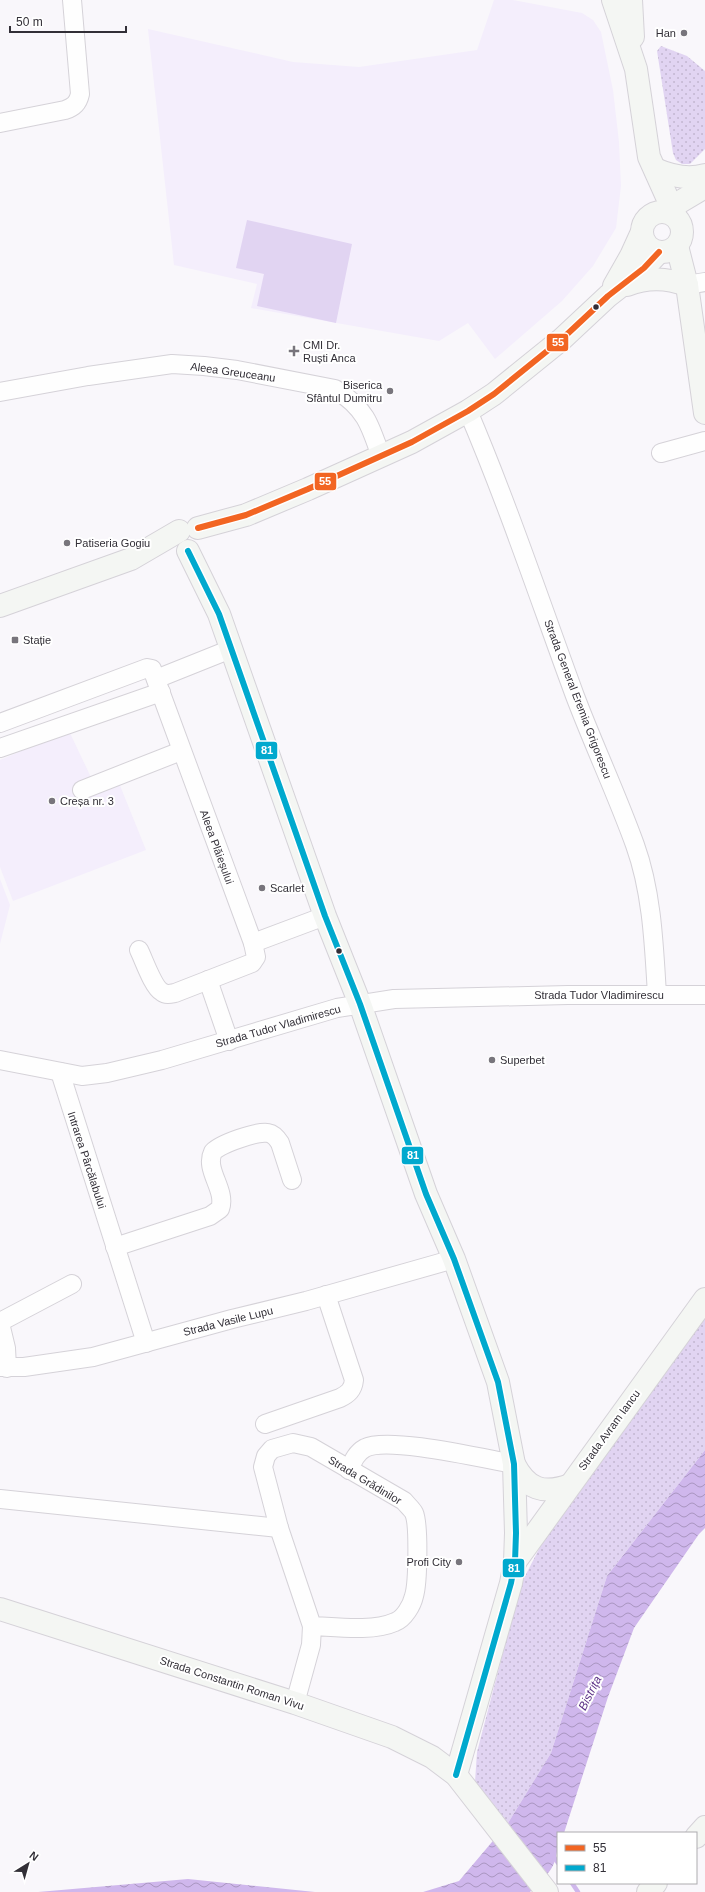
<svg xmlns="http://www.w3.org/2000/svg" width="705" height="1892" viewBox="0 0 705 1892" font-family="Helvetica,sans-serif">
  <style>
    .built { fill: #f4eefc }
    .green { fill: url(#green-dots) }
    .pitch { fill: #e1d4f2 }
    .water { fill: url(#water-waves) }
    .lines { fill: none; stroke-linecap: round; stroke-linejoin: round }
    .stream { stroke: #cfb7ec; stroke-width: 4.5 }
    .street-casing { stroke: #d5d2d8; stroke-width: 20 }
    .secondary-casing { stroke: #d5d2d8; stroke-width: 24 }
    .street { stroke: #fefefe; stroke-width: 18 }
    .secondary { stroke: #f4f6f3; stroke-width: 22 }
    .bus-1-casing { stroke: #fff; stroke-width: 9 }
    .bus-2-casing { stroke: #fff; stroke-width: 9 }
    .bus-1 { stroke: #f26522; stroke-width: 6 }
    .bus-2 { stroke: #00a9ce; stroke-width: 6 }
    .poi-dot { fill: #78757c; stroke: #fff; stroke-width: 1.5 }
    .bus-dot { fill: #322f37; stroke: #fff; stroke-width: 1.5 }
    .labels { text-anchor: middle; stroke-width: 4; stroke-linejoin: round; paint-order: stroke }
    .poi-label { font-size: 11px; fill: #322f37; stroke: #fff; text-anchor: start }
    .street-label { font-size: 11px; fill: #322f37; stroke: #fff }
    .water-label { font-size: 12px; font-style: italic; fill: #5d3287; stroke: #fff }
    .line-badge { stroke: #fff; stroke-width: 1.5 }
    .badge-label { font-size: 11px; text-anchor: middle; font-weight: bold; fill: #fff }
  </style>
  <defs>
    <pattern id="green-dots" width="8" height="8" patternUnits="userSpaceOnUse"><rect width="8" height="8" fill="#e1d4f2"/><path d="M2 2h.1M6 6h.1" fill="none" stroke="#c2b6d0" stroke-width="1.8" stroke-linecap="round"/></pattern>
    <pattern id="water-waves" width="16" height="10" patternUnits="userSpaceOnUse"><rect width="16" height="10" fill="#cfb7ec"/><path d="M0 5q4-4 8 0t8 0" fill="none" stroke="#a995c0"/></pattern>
  </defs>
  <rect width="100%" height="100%" fill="#f9f7fb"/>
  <g class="built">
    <polygon points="494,0 513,0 582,13 593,20 601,32 613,90 619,142 621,186 616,228 593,266 562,301 495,359 468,323 439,341 251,308 257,284 174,265 148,29 293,62 359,67 477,50"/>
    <polygon points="69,731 98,792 119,783 146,850 13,901 0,867 0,760"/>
    <polygon points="0,879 10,905 0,944"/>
  </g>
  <g class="green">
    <polygon points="661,46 687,56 705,71 705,149 690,164 682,164 676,160 673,153 657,51"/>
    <polygon points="705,1317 705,1450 607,1576 551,1753 508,1823 479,1791 475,1782 477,1752 521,1584 541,1545 565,1508"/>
  </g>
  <polygon class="pitch" points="247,220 352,244 336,323 257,306 264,274 236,268"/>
  <g class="water">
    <path d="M705,1450V1528L699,1534L634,1628L608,1697L564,1833H558C558,1865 553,1870 530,1892H423L459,1881L508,1823L551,1753L607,1576Z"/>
    <polygon points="188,1879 315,1892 408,1892 38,1892"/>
  </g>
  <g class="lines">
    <g class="stream">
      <polyline points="552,1854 558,1863"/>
      <polyline points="572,1883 578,1892"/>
    </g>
    <defs>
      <g id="street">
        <path d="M0,123L65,110C74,107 78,103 80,94L72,0"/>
        <polyline points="687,285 705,282"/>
        <path d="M0,392L88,376L172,364L204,366L237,370L335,389C365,408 370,424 381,457"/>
        <path d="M468,411C508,505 540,601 575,696C594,746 617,795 635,845C652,892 654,945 657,995"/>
        <polyline points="661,453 705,441"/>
        <polyline points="156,679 231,649"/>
        <path d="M0,723L147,668L152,669L253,943L256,957L252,963L175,993C170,994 166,995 162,992C153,987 144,960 139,950"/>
        <polyline points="0,748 161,692"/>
        <polyline points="82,790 181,751"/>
        <polyline points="253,943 325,916"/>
        <polyline points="208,980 229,1041"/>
        <polyline points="0,1060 82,1076 107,1073 162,1060 337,1008 394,999 568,995 705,995"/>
        <polyline points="60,1072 146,1343"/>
        <path d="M115,1247L210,1216L220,1209C227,1190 204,1170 213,1152C220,1144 257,1131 268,1133C274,1134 277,1138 280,1143L292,1180"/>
        <polyline points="0,1322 72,1284"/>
        <polyline points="0,1323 6,1348 7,1368"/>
        <polyline points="0,1367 24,1367 93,1357 232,1319 306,1301 454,1259"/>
        <path d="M265,1424L340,1398C348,1394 353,1390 354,1380L326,1295"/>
        <path d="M349,1470C353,1461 356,1453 365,1448C388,1436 485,1459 514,1464"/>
        <polyline points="0,1499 279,1528"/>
        <path d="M295,1703L311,1645L312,1626L279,1528L263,1467L266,1456L272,1449L293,1443L311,1447L404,1501C407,1505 412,1509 414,1513C419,1524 418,1583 414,1596C412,1605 404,1619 395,1622C373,1632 336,1627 312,1626"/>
      </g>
      <g id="secondary">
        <polyline points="613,0 636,69 649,157 676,217"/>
        <polyline points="631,0 633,37"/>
        <path d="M655,169C671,176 688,180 705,175"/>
        <circle cx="662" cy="232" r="20"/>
        <polyline points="663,212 705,187"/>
        <polyline points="677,246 687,285 705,413"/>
        <path d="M627,285C648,277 666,278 687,285"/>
        <polyline points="614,286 631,256 641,234"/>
        <polyline points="198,528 246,515 308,489 412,442 468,411 494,394 562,339 608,296 644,268 659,252"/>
        <polyline points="188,551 219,614 325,916 360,1004 426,1194 454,1259 498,1382 514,1464 516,1533 515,1562 511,1583 456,1775"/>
        <polyline points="0,606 131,559 179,531"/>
        <path d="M514,1464C527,1489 543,1495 570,1485"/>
        <polyline points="515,1562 705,1299"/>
        <polyline points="0,1609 295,1703 392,1737 432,1757 456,1775 547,1892"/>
        <polyline points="696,1837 705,1827"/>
        <polyline points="648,1892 656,1883"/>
      </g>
    </defs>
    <use href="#street" class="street-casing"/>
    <use href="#secondary" class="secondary-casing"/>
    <use href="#street" class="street"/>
    <use href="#secondary" class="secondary"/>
    <defs>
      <polyline id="bus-1" points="198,528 246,515 308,489 412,442 468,411 494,394 562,339 608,296 644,268 659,252"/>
      <polyline id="bus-2" points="188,551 219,614 325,916 360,1004 426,1194 454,1259 498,1382 514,1464 516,1533 515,1562 511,1583 456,1775"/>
    </defs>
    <use href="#bus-1" class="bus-1-casing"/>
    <use href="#bus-2" class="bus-2-casing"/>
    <use href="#bus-1" class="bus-1"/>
    <use href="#bus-2" class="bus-2"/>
  </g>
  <g class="poi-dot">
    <circle cx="684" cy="33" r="4"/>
    <path d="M292 345h4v4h4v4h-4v4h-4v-4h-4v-4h4z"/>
    <circle cx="390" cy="391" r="4"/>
    <circle cx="67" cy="543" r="4"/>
    <rect x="11" y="636" width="8" height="8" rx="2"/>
    <circle cx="52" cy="801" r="4"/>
    <circle cx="262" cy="888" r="4"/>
    <circle cx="492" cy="1060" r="4"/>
    <circle cx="459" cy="1562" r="4"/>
  </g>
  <g class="bus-dot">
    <circle cx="596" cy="307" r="3.5"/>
    <circle cx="339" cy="951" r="3.5"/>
  </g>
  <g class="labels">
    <g class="poi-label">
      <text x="676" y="37" text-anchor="end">Han</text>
      <text x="303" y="349">CMI Dr.<tspan x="303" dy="13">Ruști Anca</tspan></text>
      <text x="382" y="389" text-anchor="end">Biserica<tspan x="382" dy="13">Sfântul Dumitru</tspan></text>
      <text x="75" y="547">Patiseria Gogiu</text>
      <text x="23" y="644">Stație</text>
      <text x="60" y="805">Creșa nr. 3</text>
      <text x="270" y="892">Scarlet</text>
      <text x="500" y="1064">Superbet</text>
      <text x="451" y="1566" text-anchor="end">Profi City</text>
    </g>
    <g class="street-label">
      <text transform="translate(233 372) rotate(8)" y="4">Aleea Greuceanu</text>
      <text transform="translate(578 699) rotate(69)" y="4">Strada General Eremia Grigorescu</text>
      <text transform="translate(217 847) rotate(70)" y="4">Aleea Plăieșului</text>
      <text x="599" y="999">Strada Tudor Vladimirescu</text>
      <text transform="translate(278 1026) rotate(-16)" y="4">Strada Tudor Vladimirescu</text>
      <text transform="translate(87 1160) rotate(72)" y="4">Intrarea Pârcălabului</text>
      <text transform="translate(228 1321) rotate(-14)" y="4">Strada Vasile Lupu</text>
      <text transform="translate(609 1430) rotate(-54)" y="4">Strada Avram Iancu</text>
      <text transform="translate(365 1480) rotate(31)" y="4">Strada Grădinilor</text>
      <text transform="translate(232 1683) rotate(18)" y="4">Strada Constantin Roman Vivu</text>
    </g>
    <g class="water-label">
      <text transform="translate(590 1693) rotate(-63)" y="4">Bistrița</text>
    </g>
  </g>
  <g class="line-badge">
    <rect x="546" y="333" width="23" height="19" rx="4" fill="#f26522"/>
    <rect x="314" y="472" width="23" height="19" rx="4" fill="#f26522"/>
    <rect x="255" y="741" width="23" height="19" rx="4" fill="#00a9ce"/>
    <rect x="401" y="1146" width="23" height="19" rx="4" fill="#00a9ce"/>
    <rect x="502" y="1558" width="23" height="20" rx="4" fill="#00a9ce"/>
  </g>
  <g class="badge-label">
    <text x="558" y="346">55</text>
    <text x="325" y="485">55</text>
    <text x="267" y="754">81</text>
    <text x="413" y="1159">81</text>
    <text x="514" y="1572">81</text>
  </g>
  <rect x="557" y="1832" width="140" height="52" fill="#ffffff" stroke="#adacaf"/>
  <rect x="565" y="1845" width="20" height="6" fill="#f26522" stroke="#adacaf"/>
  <text x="593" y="1852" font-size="12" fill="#322f37">55</text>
  <rect x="565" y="1865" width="20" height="6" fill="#00a9ce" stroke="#adacaf"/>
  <text x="593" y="1872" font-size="12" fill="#322f37">81</text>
  <g transform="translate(28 1864) rotate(37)" stroke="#ffffff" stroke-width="3" paint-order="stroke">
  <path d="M0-3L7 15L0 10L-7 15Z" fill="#322f37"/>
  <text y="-6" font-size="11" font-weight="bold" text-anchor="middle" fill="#322f37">N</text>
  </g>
  <path d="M10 26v6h116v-6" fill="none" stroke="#322f37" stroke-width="2"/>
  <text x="16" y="26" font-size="12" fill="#322f37" stroke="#ffffff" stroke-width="3" paint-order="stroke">50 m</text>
</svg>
